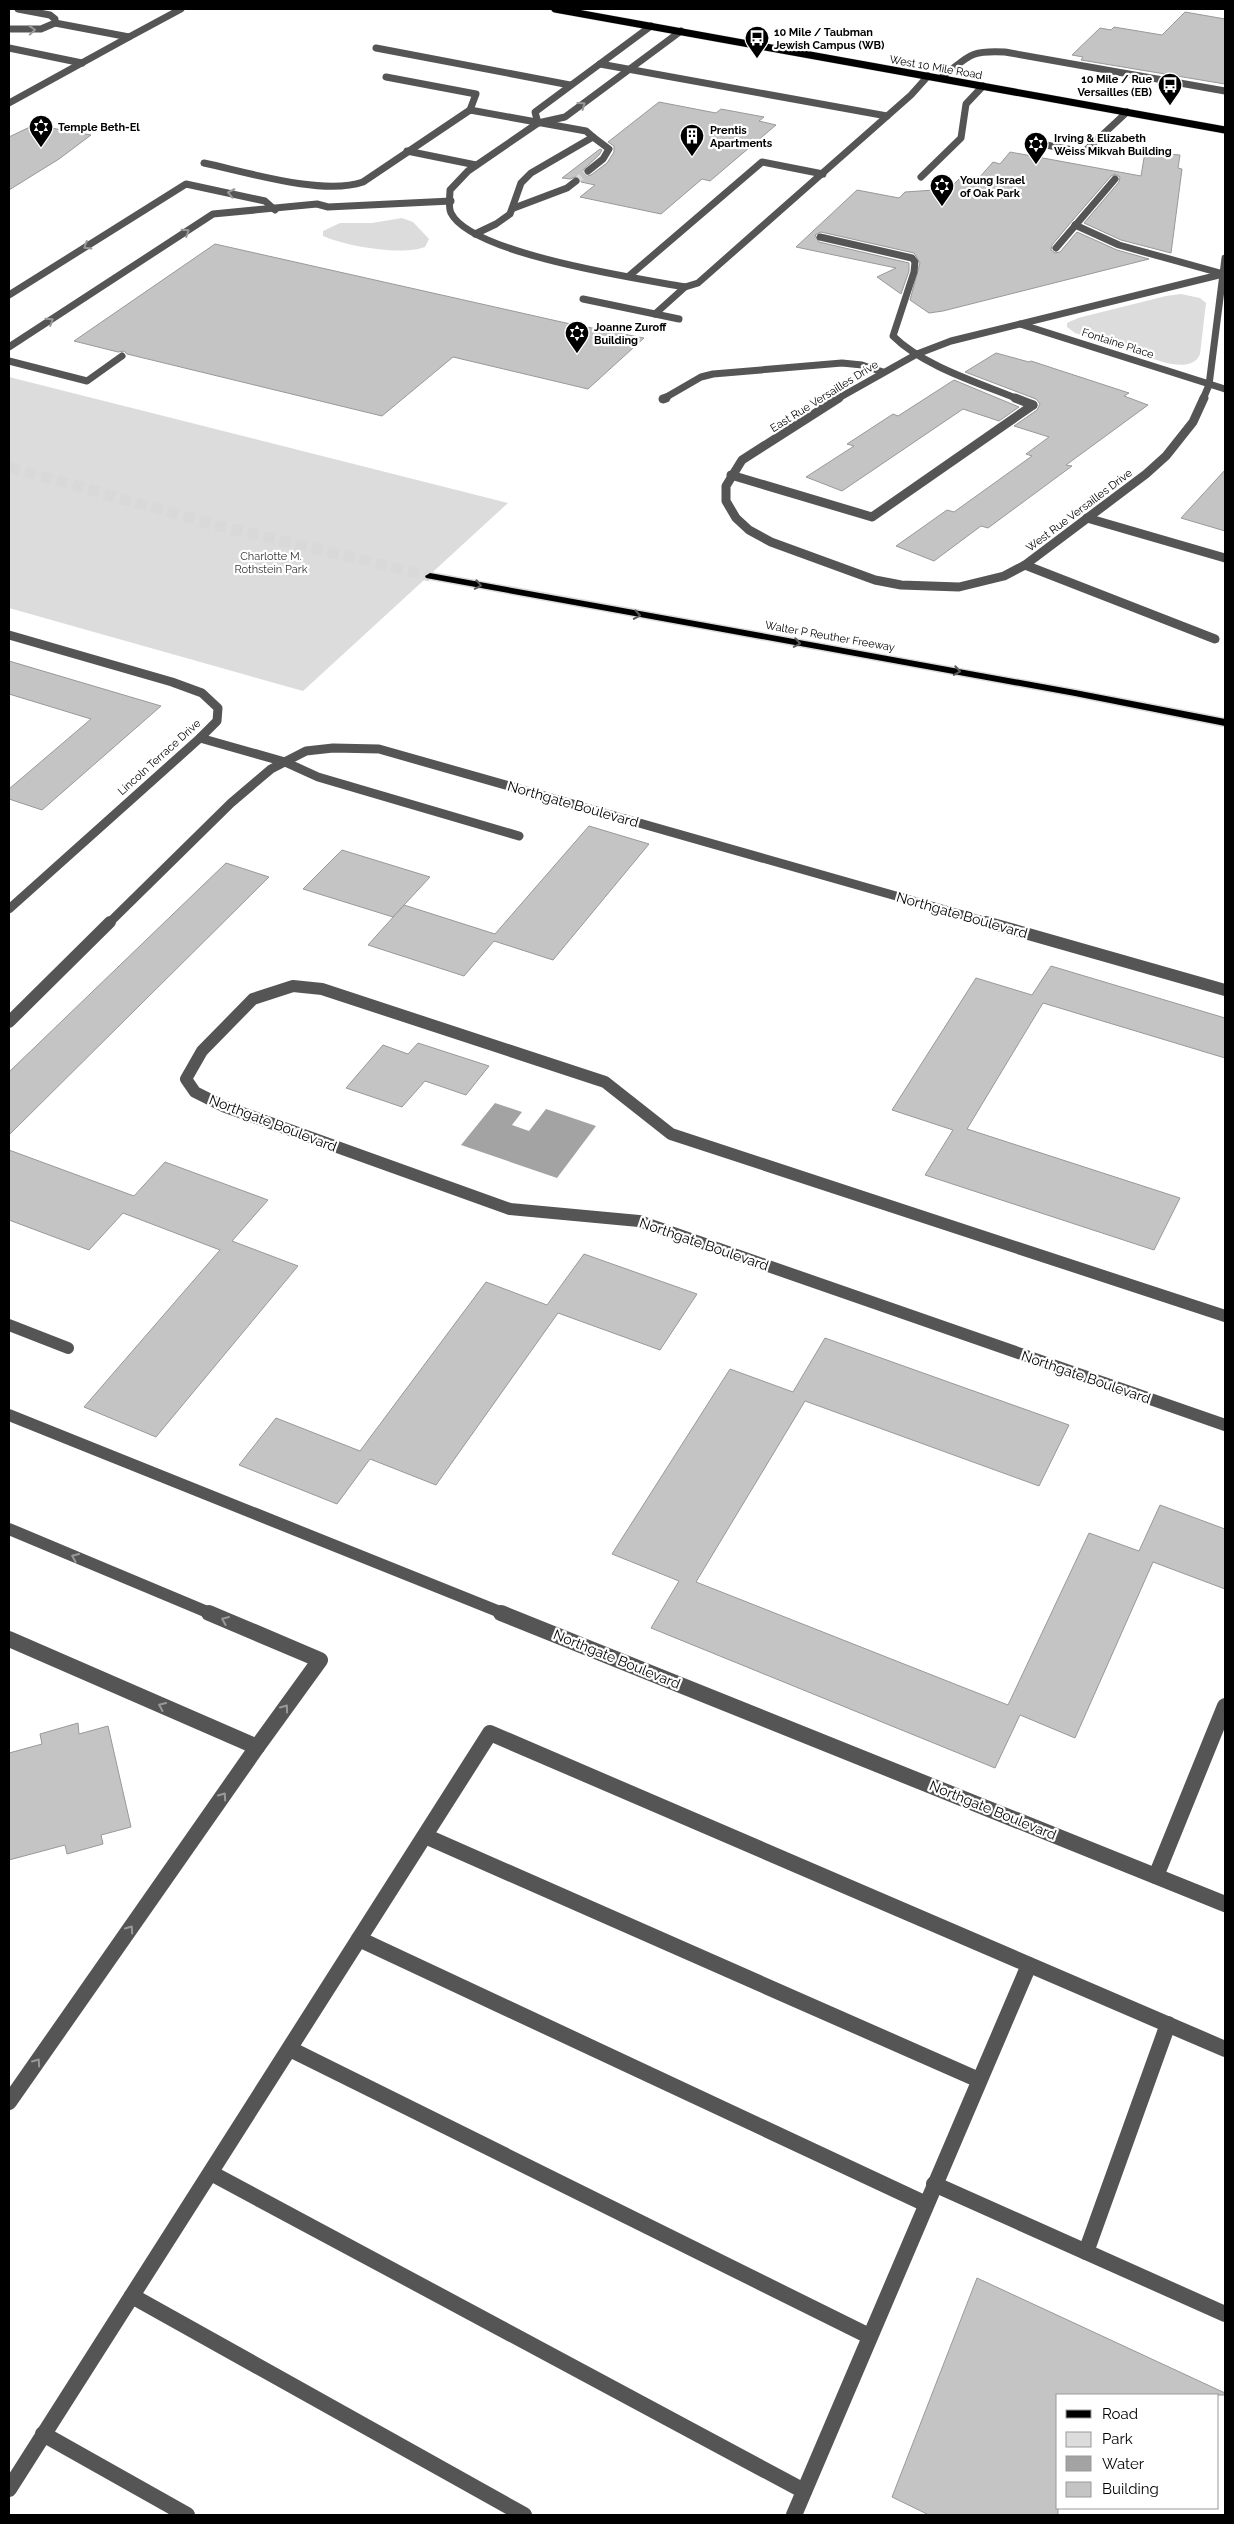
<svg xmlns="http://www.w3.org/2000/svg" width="1234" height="2524" viewBox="0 0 1234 2524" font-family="Raleway,sans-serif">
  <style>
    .green { fill: #dcdcdc }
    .water { fill: #a3a3a3 }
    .building { fill: #c4c4c4; stroke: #999 }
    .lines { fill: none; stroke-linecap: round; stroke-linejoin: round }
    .minor-tunnel { stroke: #d9d9d9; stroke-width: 7; stroke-dasharray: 7 4; stroke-linecap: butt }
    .highway-tunnel { stroke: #d9d9d9; stroke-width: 11; stroke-dasharray: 11 5.5; stroke-linecap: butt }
    .major-casing { stroke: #dbdbdb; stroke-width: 8 }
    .highway-casing { stroke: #dbdbdb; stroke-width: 3 }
    .minor-far3 { stroke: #555; stroke-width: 7 }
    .minor-far2 { stroke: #555; stroke-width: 9 }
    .minor-far1 { stroke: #555; stroke-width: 12 }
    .minor { stroke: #555; stroke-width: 16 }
    .major { stroke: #000; stroke-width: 7 }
    .highway { fill: #000; fill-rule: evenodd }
    .oneway { stroke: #999 }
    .oneway2 { stroke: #595959 }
    .labels { text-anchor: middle; stroke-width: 4.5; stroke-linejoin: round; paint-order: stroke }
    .far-poi-label { font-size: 11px; font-weight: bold; fill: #000; stroke: #fff; text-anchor: start }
    .far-street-label { font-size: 11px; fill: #000; stroke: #fff }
    .far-park-label { font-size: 11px; fill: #333; stroke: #fff }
    .street-label { font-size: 14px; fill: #000; stroke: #fff }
  </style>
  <rect width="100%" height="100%" fill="#fff"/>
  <g class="green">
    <path d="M402,218L413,222L429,239L425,247C402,256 345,246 323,236V231L340,223H372Z"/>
    <path d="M1181,294L1200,298L1206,303L1200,354C1194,369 1175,365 1163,362L1075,333L1067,327V323L1078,318L1166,296Z"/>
    <polygon points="9,377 508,503 303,691 9,608"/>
  </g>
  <polygon class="water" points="495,1103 522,1112 512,1125 529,1131 546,1109 596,1126 557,1178 461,1145"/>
  <g class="building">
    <polygon points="1185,12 1225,19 1225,84 1081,60 1083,57 1072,55 1100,28 1111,30 1114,27 1162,35"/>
    <polygon points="659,102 716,113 721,109 764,117 759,121 776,125 710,181 702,179 661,214 580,197 595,185 581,182 578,176 570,179 562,178 600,149 602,150 599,155 583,170 586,176 591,175 607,163 614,152 614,146 608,142"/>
    <polygon points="34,125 91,135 59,159 9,190 9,137"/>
    <polygon points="1010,152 1141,176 1145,152 1180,155 1178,168 1182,169 1171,253 1121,240 1084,223 1119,182 1120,177 1115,174 1111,176 1072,221 1052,245 1051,250 1055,253 1060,252 1077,232 1117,250 1149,259 943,311 929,313 910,300 920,263 914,253 821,232 815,235 819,242 909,263 909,271 901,294 877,277 896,268 796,247 857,190 899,198 905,192 949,189 962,176 978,179 993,162 1000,164"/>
    <polygon points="215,244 566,323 644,338 588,389 453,357 382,416 127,354 124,351 118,352 74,341"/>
    <polygon points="996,353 1029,362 1031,361 1129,393 1124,396 1148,405 1066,465 1072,466 988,528 981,526 934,561 896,546 947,510 954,512 1032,456 1026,454 1049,437 1014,426 1037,410 1040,404 1036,399 965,372"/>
    <polygon points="954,380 1019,407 999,421 963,409 842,491 806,477 854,446 847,444 893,414 898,416"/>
    <polygon points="1225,470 1225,531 1181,518"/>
    <polygon points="9,661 161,706 42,810 9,799 9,789 91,719 9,694"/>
    <polygon points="589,826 649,844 553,960 494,941 464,976 368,945 404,905 495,934"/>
    <polygon points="342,850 430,877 393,917 303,889"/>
    <polygon points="226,863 269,877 9,1135 9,1072"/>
    <polygon points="1051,966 1225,1018 1225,1058 1043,1003 967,1129 1180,1198 1154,1250 925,1175 953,1130 892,1110 976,978 1032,995"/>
    <polygon points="418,1043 489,1066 466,1095 425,1081 402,1107 346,1088 383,1045 408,1054"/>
    <polygon points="9,1150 134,1196 165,1162 268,1200 232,1241 298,1266 156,1437 84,1407 220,1250 123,1213 89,1250 9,1220"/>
    <polygon points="584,1254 697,1294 660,1350 558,1313 436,1485 370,1459 337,1504 239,1465 276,1418 360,1451 486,1282 547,1305"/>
    <polygon points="825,1338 1069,1425 1039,1486 805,1401 696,1582 1008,1705 1089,1533 1139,1551 1160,1505 1225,1529 1225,1589 1153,1562 1075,1738 1020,1715 995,1768 651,1628 679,1581 612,1554 730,1369 793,1392"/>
    <polygon points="78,1723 79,1734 108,1726 131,1827 101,1835 103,1844 67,1854 65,1845 9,1860 9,1753 42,1744 40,1734"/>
    <polygon points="977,2278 1225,2393 1225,2395 1058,2395 1058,2515 929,2515 892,2497"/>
  </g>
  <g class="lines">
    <polyline class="minor-tunnel" points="576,181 588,171"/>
    <polyline class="highway-tunnel" points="9,467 211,524 430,576"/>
    <defs>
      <polyline id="major" points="555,9 1225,130"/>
      <polygon id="highway" points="430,573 1075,690 1225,719 1225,726 1075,696 426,578 425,576"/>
    </defs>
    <use href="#major" class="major-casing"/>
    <use href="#highway" class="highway-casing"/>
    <g class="minor-far3">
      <polyline points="18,9 50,15 55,19 55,23"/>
      <polyline points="9,29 41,29 55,23 129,37 181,9"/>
      <path d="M681,31L565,117L538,123L468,171L450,190C450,197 448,207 451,213C471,254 640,279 685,287L698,283L911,95L928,76"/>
      <polyline points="9,48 82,63"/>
      <polyline points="376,48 570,85"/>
      <polyline points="600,64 887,116"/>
      <polyline points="386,77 476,94 470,110"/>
      <path d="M941,78C969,57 967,50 1005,52L1225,91"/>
      <polyline points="9,103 129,37"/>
      <polyline points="538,123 535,112 651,26"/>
      <polyline points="1035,143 1084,152 1127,112"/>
      <polyline points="407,151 476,165"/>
      <path d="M204,163C246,172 323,196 363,182L470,110L586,131L593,137L531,173L521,183L510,214L496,224L475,234"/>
      <polyline points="588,171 603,159 609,149 593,137"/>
      <polyline points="921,177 961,138 966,104 983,86"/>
      <polyline points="514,208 567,188 576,181"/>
      <polyline points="1075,225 1119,245 1220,273"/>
      <path d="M820,237L912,258L915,262L914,272L893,336C923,366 979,383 1018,399"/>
      <polyline points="1056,248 1115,179"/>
      <polyline points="1223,274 1225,258"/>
      <polyline points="1223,274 1225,273"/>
      <polyline points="629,276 762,162 823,174"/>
      <polyline points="9,295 186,184 265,201 275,210"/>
      <polyline points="583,299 679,319"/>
      <polyline points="655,314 685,287"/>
      <polyline points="1020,324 1225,389"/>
      <polyline points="9,347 213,214 317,204 328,207 451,201"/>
      <polyline points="9,361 87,381 122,356"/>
      <polyline points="663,399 701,377 713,374 842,363 862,365 883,372"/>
      <polyline points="837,399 917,354 951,341 1223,274"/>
      <polyline points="1203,399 1209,385 1223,274"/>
    </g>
    <g class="minor-far2">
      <polyline points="839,398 742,460 726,486 726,501 736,518 749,530 771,542 875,580 901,585 959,587 1004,576 1025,565 1146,474 1166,456 1193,422 1204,398"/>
      <polyline points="1015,398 1033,405"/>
      <polyline points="663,399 666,398"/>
      <polyline points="731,475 872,517 1033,405"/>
      <polyline points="1087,518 1225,558"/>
      <polyline points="1025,565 1215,639"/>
      <polyline points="9,635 172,682 202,693 218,708 217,721 200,738 9,909"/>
      <polyline points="200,738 285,762 318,777 519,836"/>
      <polyline points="109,923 231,803 271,769 306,751 333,748 379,749 991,923"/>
    </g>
    <g class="minor-far1">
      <polyline points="986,922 1225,990"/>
      <polyline points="9,1022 110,922"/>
      <polyline points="1225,1316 671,1134 605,1082 322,989 293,986 253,999 202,1051 186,1079 195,1092 223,1106 510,1209 639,1221 1225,1425"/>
      <polyline points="9,1325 68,1348"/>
      <polyline points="9,1415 505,1614"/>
      <polyline points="9,1529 212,1614"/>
    </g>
    <g class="minor">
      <polyline points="209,1613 320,1660 257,1747"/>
      <polyline points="501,1613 1225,1904"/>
      <polyline points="9,1639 257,1747 9,2102"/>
      <polyline points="425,1836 979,2080"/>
      <polyline points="1156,1876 1225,1706"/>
      <polyline points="359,1939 926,2204"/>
      <polyline points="290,2049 869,2336"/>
      <polyline points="211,2173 804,2491"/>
      <polyline points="934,2184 1225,2314"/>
      <polyline points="1086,2252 1168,2024"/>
      <polyline points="132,2296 524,2515"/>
      <polyline points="43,2434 187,2515"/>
      <polyline points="9,2489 490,1733 1225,2049"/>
      <polyline points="794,2515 1029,1965"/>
    </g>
    <use href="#major" class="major"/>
    <use href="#highway" class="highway"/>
  </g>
  <defs><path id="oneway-chevron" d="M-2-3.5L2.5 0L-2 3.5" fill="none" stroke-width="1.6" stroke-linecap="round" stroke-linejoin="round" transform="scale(1.25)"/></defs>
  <g class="oneway">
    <use href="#oneway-chevron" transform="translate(32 30) rotate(-4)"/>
    <use href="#oneway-chevron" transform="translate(582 105) rotate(-36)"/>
    <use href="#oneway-chevron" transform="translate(231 193) rotate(-168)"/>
    <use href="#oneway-chevron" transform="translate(186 232) rotate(-33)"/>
    <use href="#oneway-chevron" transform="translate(87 246) rotate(148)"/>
    <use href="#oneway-chevron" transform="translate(50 321) rotate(-33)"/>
    <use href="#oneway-chevron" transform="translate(75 1557) rotate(-157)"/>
    <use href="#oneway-chevron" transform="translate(225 1620) rotate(-157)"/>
    <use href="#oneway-chevron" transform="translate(162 1706) rotate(-156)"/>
    <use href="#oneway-chevron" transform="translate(285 1708) rotate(-54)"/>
    <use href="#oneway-chevron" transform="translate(223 1796) rotate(-55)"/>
    <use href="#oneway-chevron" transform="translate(130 1929) rotate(-55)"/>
    <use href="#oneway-chevron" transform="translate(37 2062) rotate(-55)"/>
  </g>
  <g class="oneway2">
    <use href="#oneway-chevron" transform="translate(478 585) rotate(11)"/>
    <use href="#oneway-chevron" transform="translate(637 615) rotate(10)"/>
    <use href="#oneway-chevron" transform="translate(797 643) rotate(10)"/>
    <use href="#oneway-chevron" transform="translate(957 671) rotate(10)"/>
  </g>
  <defs>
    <symbol id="bus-pin" viewBox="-11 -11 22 30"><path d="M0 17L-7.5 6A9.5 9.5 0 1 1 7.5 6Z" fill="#000" stroke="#fff"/><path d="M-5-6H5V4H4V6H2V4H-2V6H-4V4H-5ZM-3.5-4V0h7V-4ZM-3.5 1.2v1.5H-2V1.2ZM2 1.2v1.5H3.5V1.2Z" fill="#fff"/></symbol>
    <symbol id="synagogue-pin" viewBox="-11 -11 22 30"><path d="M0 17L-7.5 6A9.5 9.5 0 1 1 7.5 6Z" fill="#000" stroke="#fff"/><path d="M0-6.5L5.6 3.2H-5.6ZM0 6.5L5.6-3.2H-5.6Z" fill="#fff"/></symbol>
    <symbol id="building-pin" viewBox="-11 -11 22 30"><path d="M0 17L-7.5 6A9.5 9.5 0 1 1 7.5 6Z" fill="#000" stroke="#fff"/><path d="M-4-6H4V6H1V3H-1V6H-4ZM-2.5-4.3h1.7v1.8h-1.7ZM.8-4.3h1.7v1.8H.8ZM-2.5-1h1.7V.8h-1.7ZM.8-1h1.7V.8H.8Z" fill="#fff"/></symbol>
  </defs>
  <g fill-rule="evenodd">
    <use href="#bus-pin" x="743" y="24" width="28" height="38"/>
    <use href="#bus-pin" x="1156" y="71" width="28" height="38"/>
    <use href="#synagogue-pin" x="27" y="113" width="28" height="38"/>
    <use href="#building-pin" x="678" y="122" width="28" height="38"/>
    <use href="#synagogue-pin" x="1022" y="130" width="28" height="38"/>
    <use href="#synagogue-pin" x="928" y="172" width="28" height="38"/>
    <use href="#synagogue-pin" x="563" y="319" width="28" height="38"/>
  </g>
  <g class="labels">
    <g class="far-poi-label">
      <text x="774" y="36">10 Mile / Taubman<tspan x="774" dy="13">Jewish Campus (WB)</tspan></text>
      <text x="1152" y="83" text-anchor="end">10 Mile / Rue<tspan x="1152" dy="13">Versailles (EB)</tspan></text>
      <text x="58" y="131">Temple Beth-El</text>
      <text x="710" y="134">Prentis<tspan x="710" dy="13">Apartments</tspan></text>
      <text x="1054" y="142">Irving &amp; Elizabeth<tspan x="1054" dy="13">Weiss Mikvah Building</tspan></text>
      <text x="960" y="184">Young Israel<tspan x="960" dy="13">of Oak Park</tspan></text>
      <text x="594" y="331">Joanne Zuroff<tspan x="594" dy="13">Building</tspan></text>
    </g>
    <g class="far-street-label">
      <text transform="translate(936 67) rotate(10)" y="4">West 10 Mile Road</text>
      <text transform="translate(1118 343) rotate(18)" y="4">Fontaine Place</text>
      <text transform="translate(824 396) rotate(-32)" y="4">East Rue Versailles Drive</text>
      <text transform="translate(1079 510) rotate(-37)" y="4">West Rue Versailles Drive</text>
      <text transform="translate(830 636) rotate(10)" y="4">Walter P Reuther Freeway</text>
      <text transform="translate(159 757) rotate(-42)" y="4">Lincoln Terrace Drive</text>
    </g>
    <g class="far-park-label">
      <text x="271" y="560">Charlotte M.<tspan x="271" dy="13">Rothstein Park</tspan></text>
    </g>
    <g class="street-label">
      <text transform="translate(573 804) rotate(16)" y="5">Northgate Boulevard</text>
      <text transform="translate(962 915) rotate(16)" y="5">Northgate Boulevard</text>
      <text transform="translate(273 1123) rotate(21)" y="5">Northgate Boulevard</text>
      <text transform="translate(704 1244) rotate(19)" y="5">Northgate Boulevard</text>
      <text transform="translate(1086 1377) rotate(19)" y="5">Northgate Boulevard</text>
      <text transform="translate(617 1659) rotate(22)" y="5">Northgate Boulevard</text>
      <text transform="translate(993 1810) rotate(22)" y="5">Northgate Boulevard</text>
    </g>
  </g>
  <rect width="1234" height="2524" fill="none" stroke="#000000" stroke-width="20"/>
  <rect x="1056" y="2394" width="162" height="115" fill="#ffffff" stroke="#999999"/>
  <rect x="1066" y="2410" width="25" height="8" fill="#000000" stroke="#999999"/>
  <text x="1102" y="2419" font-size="15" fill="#000000">Road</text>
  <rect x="1066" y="2432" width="25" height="15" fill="#dcdcdc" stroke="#999999"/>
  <text x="1102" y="2444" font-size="15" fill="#000000">Park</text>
  <rect x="1066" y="2456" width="25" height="15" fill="#a3a3a3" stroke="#999999"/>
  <text x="1102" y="2469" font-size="15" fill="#000000">Water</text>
  <rect x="1066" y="2482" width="25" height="15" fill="#c4c4c4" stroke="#999999"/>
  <text x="1102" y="2494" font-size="15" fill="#000000">Building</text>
</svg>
